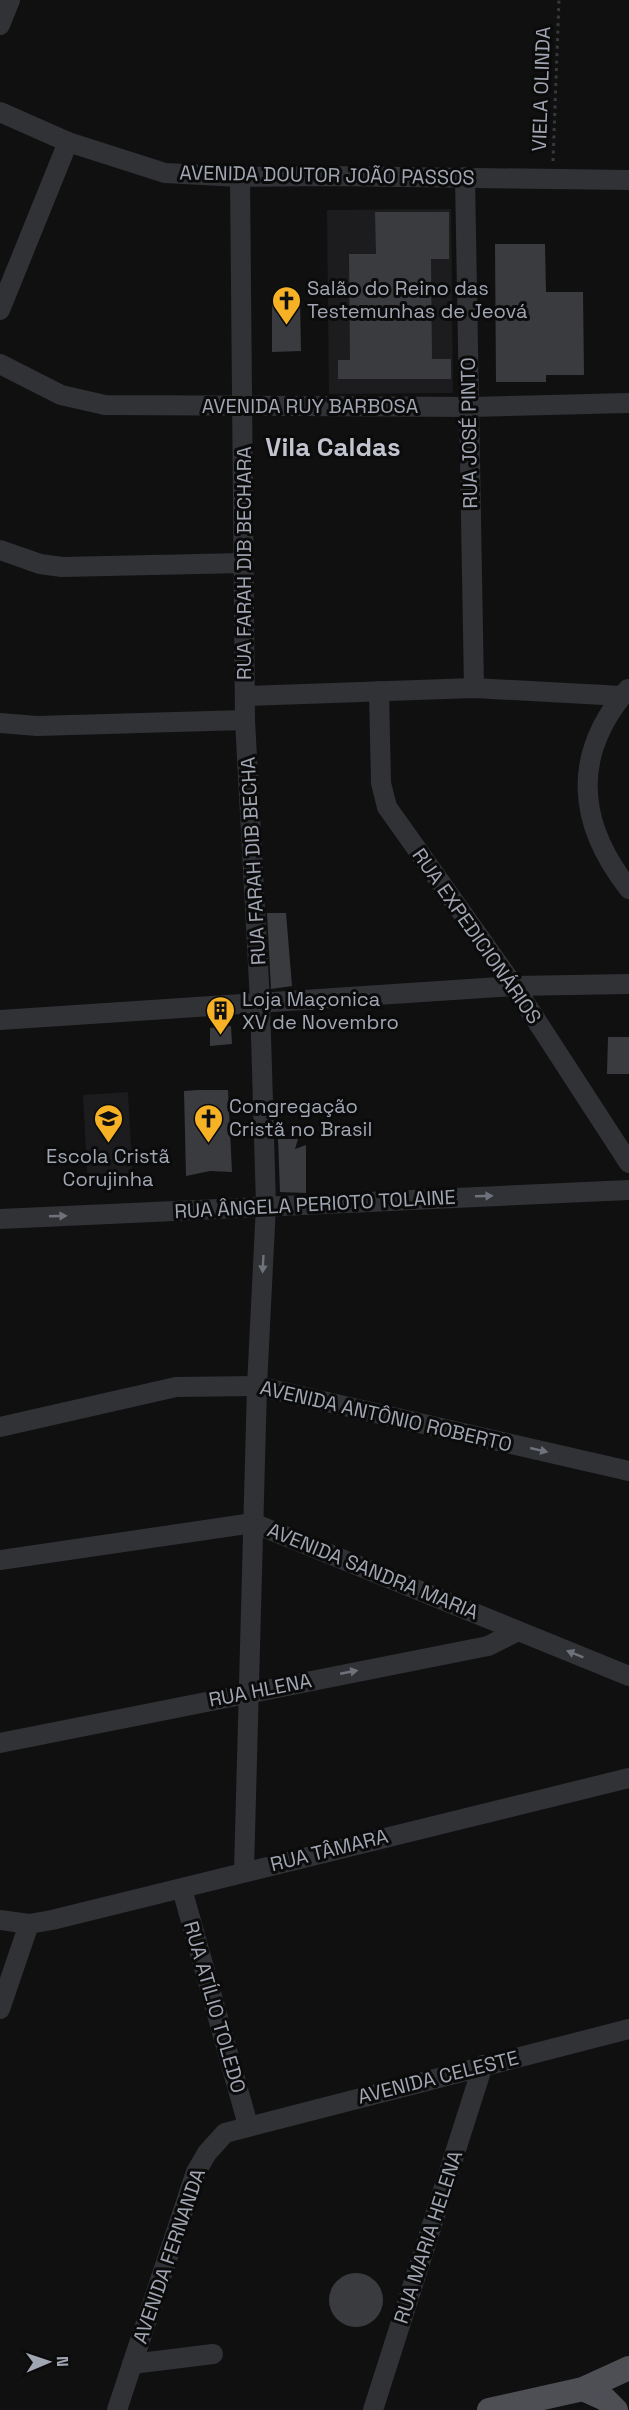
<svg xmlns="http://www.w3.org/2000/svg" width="629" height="2410" viewBox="0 0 629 2410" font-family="'Space Grotesk',sans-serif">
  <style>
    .built { fill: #1c1c1e }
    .building { fill: #3a3b3f }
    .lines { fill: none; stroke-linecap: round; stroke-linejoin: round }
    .path { stroke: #37393d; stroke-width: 3; stroke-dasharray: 3 4.5; stroke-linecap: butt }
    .minor { stroke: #313236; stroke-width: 20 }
    .major { stroke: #4d4f55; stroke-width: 24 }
    .oneway { fill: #6f727b }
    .labels { text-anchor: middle; stroke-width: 6; stroke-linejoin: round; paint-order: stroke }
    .street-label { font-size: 20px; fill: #a1a6b3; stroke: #0b0b0c }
    .poi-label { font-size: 20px; fill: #a1a6b3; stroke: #0b0b0c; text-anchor: start }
    .district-label { font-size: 26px; font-weight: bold; fill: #c2c5cf; stroke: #0b0b0c }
  </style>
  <rect width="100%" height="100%" fill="#101011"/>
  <g class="built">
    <polygon points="451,209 453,393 329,394 327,210"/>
    <polygon points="128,1092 133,1181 88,1186 83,1095"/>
  </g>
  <g class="building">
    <polygon points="375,212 449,212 449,259 431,259 432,359 451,359 451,379 338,379 338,360 350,360 349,254 376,254"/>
    <polygon points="495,244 545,244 546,292 583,292 584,375 546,375 546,382 496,382"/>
    <polygon points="272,299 300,299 301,351 272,352"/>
    <polygon points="267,913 286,913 292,986 271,989"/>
    <polygon points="231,1026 232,1044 210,1046 210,1028"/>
    <polygon points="608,1037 629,1037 629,1074 607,1074"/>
    <polygon points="198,1090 228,1090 232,1172 210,1171 186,1176 184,1091"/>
    <polygon points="278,1139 298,1139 295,1149 306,1145 306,1193 280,1192"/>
    <circle cx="356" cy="2300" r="27"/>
  </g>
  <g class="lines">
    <polyline class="path" points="553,161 559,0"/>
    <g class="minor">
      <polyline points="0,25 10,0"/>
      <polyline points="0,112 68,142 165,173 240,177 331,176 629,180"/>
      <polyline points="240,177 245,720 260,1002 266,1205 257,1386 244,1871"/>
      <polyline points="465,177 474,688"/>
      <polyline points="0,310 68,142"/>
      <polyline points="0,364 61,395 105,405 470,407 629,403"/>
      <polyline points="0,550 40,564 62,567 243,563"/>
      <path d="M628,689C571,755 577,823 629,889"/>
      <polyline points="379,691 381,783 387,807 514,986 629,1163"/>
      <polyline points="245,696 474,688 622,696"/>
      <polyline points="0,723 37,726 245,720"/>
      <polyline points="0,1020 514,986 629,984"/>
      <polyline points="0,1219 629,1190"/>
      <polyline points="0,1427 176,1387 257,1386 629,1471"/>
      <polyline points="0,1560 253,1523 629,1676"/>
      <polyline points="0,1743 488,1646 518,1631"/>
      <polyline points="182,1889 248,2125"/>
      <polyline points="0,1920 29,1924 52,1920 629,1778"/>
      <polyline points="0,2009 29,1924"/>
      <polyline points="132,2364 213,2354"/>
      <polyline points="117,2410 196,2172 207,2153 225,2133 629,2029"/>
      <polyline points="373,2410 483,2065"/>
    </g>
    <g class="major">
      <polyline points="583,2389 605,2399 616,2410"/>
      <polyline points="489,2410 583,2389 629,2368"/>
    </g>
  </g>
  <defs><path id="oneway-solid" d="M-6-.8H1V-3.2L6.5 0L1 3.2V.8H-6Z" transform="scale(1.5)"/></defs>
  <g class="oneway">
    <use href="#oneway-solid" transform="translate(484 1196) rotate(-2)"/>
    <use href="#oneway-solid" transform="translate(58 1216) rotate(-2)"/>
    <use href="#oneway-solid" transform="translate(263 1264) rotate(93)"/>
    <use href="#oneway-solid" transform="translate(539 1450) rotate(13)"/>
    <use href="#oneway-solid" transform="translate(575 1654) rotate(-158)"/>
    <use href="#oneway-solid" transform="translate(349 1672) rotate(-11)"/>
  </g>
  <defs>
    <symbol id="church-pin" viewBox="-11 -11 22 30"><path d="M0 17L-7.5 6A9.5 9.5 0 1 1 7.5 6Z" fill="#f6b224" stroke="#0b0b0c"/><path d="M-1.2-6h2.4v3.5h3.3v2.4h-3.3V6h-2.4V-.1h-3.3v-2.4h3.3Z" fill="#111"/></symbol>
    <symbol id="building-pin" viewBox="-11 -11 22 30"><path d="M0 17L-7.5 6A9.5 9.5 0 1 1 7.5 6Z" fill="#f6b224" stroke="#0b0b0c"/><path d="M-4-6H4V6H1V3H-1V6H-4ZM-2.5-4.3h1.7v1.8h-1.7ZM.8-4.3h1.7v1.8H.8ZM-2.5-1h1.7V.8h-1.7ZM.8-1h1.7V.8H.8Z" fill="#111"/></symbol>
    <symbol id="school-pin" viewBox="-11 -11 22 30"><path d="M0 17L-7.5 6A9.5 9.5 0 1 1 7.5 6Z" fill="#f6b224" stroke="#0b0b0c"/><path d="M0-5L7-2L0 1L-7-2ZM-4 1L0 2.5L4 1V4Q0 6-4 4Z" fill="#111"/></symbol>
  </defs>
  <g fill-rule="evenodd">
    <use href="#church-pin" x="270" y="284" width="33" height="45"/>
    <use href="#building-pin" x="204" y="994" width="33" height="45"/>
    <use href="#school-pin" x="92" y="1102" width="33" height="45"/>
    <use href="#church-pin" x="192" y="1102" width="33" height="45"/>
  </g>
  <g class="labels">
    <g class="street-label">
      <text transform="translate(541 89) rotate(-88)" y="7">VIELA OLINDA</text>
      <text transform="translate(327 175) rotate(1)" y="7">AVENIDA DOUTOR JOÃO PASSOS</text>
      <text x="310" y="413">AVENIDA RUY BARBOSA</text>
      <text transform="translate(469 433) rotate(-91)" y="7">RUA JOSÉ PINTO</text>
      <text transform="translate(244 563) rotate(-90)" y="7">RUA FARAH DIB BECHARA</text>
      <text transform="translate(253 861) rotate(-93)" y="7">RUA FARAH DIB BECHA</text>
      <text transform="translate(477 936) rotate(55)" y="7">RUA EXPEDICIONÁRIOS</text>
      <text transform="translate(315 1204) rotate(-3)" y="7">RUA ÂNGELA PERIOTO TOLAINE</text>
      <text transform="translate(386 1416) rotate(13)" y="7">AVENIDA ANTÔNIO ROBERTO</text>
      <text transform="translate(373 1571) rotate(22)" y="7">AVENIDA SANDRA MARIA</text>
      <text transform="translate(260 1690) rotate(-11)" y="7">RUA HLENA</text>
      <text transform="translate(329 1850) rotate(-14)" y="7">RUA TÂMARA</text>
      <text transform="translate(215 2007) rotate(74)" y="7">RUA ATÍLIO TOLEDO</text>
      <text transform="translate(438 2077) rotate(-14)" y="7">AVENIDA CELESTE</text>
      <text transform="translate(428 2237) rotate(-72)" y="7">RUA MARIA HELENA</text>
      <text transform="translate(169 2256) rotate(-71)" y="7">AVENIDA FERNANDA</text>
    </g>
    <g class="poi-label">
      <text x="307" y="295">Salão do Reino das<tspan x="307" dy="23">Testemunhas de Jeová</tspan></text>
      <text x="242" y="1006">Loja Maçonica<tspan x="242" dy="23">XV de Novembro</tspan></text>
      <text x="229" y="1113">Congregação<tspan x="229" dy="23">Cristã no Brasil</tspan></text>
      <text x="108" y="1163" text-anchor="middle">Escola Cristã<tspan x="108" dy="23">Corujinha</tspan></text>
    </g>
    <g class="district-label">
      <text x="333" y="456">Vila Caldas</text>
    </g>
  </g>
  <g transform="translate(48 2362) rotate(88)" stroke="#0b0b0c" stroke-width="4.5" paint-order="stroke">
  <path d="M0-4.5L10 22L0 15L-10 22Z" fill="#a1a6b3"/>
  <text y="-9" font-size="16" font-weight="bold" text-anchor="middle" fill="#a1a6b3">N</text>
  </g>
</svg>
